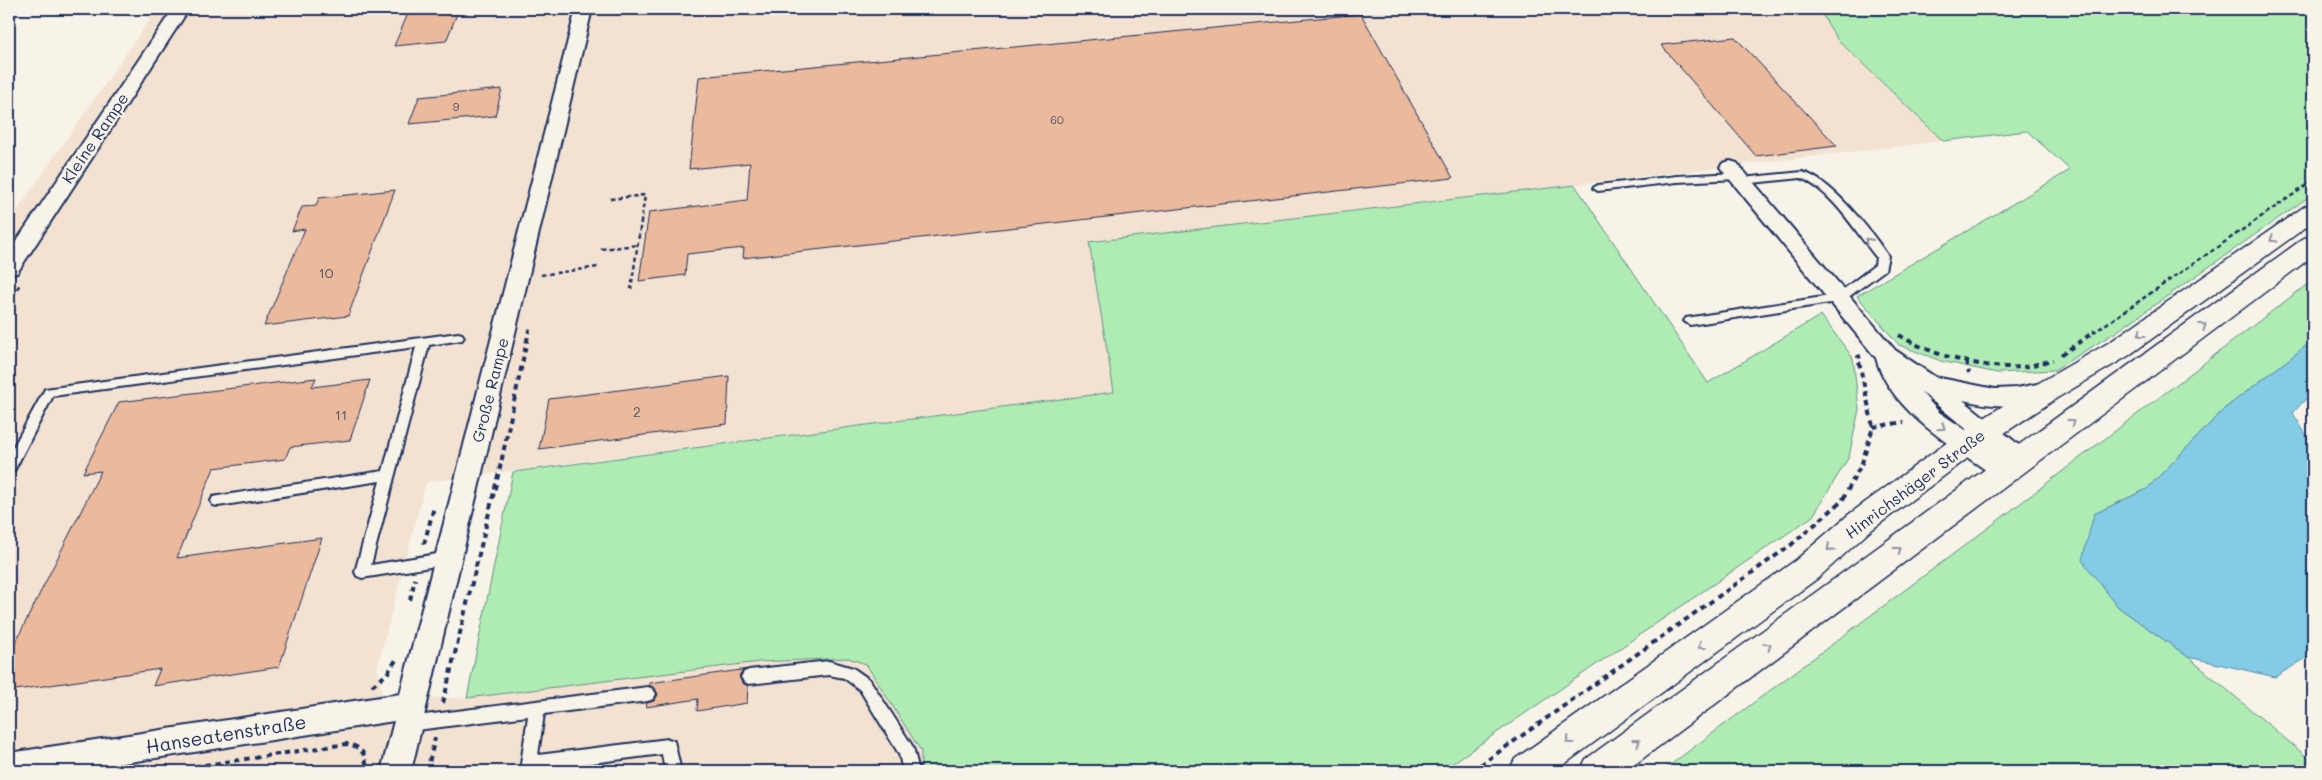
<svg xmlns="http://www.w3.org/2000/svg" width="2322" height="780" viewBox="0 0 2322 780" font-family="Mali,sans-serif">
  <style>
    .built { fill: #f3e2d1 }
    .green { fill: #aeecb3; stroke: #648e88 }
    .water { fill: #84cbe5; stroke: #5a8daf }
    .building { fill: #ebb99c; stroke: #1b2f5e }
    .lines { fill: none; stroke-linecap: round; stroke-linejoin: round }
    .service-casing { stroke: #1b2f5e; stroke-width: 4 }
    .minor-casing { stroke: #1b2f5e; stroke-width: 4 }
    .secondary-casing { stroke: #1b2f5e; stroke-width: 3 }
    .path-far1 { stroke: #1b2f5e; stroke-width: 2.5; stroke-dasharray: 4.5 3; stroke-linecap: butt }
    .path { stroke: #1b2f5e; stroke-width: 4; stroke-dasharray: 5.5 4.5; stroke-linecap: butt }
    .service { fill: #f7f3e8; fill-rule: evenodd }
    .minor { fill: #f7f3e8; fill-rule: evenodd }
    .secondary { fill: #f7f3e8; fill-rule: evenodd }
    .oneway { stroke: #8991a3 }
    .labels { text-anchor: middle; stroke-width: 4.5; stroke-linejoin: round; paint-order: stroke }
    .far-number-label { font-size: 11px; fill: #4f526e }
    .number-label { font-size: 14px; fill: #4f526e }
    .street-label { font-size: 16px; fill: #1b2f5e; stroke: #f7f3e8 }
    .near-street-label { font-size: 19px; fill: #1b2f5e; stroke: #f7f3e8 }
  </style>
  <rect width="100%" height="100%" fill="#f7f3e8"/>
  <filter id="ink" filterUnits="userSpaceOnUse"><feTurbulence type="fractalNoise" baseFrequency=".02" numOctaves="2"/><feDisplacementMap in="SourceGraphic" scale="10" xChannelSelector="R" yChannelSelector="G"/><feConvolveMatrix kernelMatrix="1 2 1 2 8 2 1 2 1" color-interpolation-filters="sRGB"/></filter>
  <g filter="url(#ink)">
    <polygon class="built" points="157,9 1819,9 1837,39 1943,141 1089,242 1114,392 426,482 377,668 383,698 467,698 759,662 848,658 866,664 921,751 921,771 9,771 9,222"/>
    <g class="green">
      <polygon points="1819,9 2313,9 2313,194 2116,332 2054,370 1997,373 1941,361 1899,345 1857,296 2070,170 2027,131 1943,141 1837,39"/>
      <polygon points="1575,185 1708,383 1821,315 1853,358 1859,409 1849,457 1813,516 1441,771 921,771 921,751 866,664 848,658 759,662 467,698 513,472 1114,392 1089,242"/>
      <polygon points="2313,280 2313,344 2306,346 2224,409 2147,489 2094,514 2118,607 2188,657 2313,762 2313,771 1662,771 1992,525"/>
    </g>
    <polygon class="water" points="2313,344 2313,391 2293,413 2308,438 2313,441 2313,654 2275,677 2188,657 2118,607 2082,560 2094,514 2147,489 2224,409 2306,346"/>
    <g class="building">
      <polygon points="410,9 459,9 446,41 394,46"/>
      <polygon points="1361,14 1453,178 743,258 744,248 687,254 685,275 639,281 649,212 747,200 750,163 689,169 699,77"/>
      <polygon points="1735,37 1837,146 1756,156 1661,45"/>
      <polygon points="502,89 495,116 409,124 419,97"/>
      <polygon points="395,190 348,316 264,326 305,229 292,231 302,207 316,206 319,198"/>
      <polygon points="729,376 727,424 539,449 549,399"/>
      <polygon points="316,378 312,387 370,380 350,440 290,447 285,459 214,468 177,558 322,538 279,667 153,686 160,669 9,691 9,655 101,471 83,473 119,402"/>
      <polygon points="748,669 742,671 739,676 742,683 748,686 747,703 697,711 698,699 646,707 647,703 654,701 658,695 655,688 649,685 649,683"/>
    </g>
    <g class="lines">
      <defs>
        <g id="service">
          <path d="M1802,172C1831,179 1871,231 1888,256L1885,270L1843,301L1690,325L1684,321L1686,318L1836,295L1875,265L1876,257C1854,230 1834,193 1801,178L1742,184L1738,183V179L1677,182L1598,191L1593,188L1598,185L1677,176L1738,173L1742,174V178Z"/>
          <polygon points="458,333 462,334 464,337 462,340 429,345 371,565 449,552 454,554 456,558 454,562 449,564 362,578 357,576 355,572 380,481 218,506 213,505 211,501 213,497 218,496 383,471 416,347 53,396 14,471 9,472 9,455 45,389"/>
          <polygon points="829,661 853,668 870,680 913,747 919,771 903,771 899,754 860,690 844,678 829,675 749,684 744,682 741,677 744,672 749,670"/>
          <polygon points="648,687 653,689 656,694 653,699 648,701 544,714 538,755 668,739 674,741 681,771 665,771 662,754 529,771 523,769 521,764 528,716 409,731 403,729 401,724 403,719 409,717"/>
        </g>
        <g id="minor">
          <polygon points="173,9 189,9 17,273 9,275 9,252"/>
          <polygon points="576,9 592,9 411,771 381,771 394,721 72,771 9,771 9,753 400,694"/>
          <path d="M1730,161L1737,163L1895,350L1935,377L1995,389L2017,388L2047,382L2055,385L2059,391L2055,397C2019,408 2000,408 1963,400L2029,453L2032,460L2029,467L2017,468L2014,477L2005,480L1996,477C1954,447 1890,411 1876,358L1723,171L1720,167L1723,163ZM1920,391L1976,437L1939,412Z"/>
        </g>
        <g id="secondary">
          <polygon points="2313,204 2313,222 2128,356 2057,398 1976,452 1870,531 1818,578 1555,771 1509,771 1515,759 1796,560 1848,515 1956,436 2037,384 2110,342 2305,206"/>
          <polygon points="2313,236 2313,256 1626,771 1580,771 1586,759 2304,238"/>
        </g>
      </defs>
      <use href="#service" class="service-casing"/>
      <use href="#minor" class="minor-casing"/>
      <use href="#secondary" class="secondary-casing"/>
      <g class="path-far1">
        <polyline points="610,199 645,195 631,289"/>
        <polyline points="601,249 638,245"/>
        <polyline points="541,275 598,267"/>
        <polyline points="9,302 20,284"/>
        <polyline points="529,333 530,326"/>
        <polyline points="2093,333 2313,181"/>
      </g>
      <g class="path">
        <path d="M1899,335C1933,356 1982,369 2023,367C2033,366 2043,362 2053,360"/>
        <polyline points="2061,355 2095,331"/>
        <polyline points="1966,361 1969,373"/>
        <polyline points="1873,427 1904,422"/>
        <polyline points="424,544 434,507"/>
        <polyline points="410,600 415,579"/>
        <polyline points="372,686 387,674 396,660"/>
        <polyline points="443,703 501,463 529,331"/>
        <path d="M165,771L346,744C362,746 367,755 366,771"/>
        <polyline points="427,771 435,738"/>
        <polyline points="1472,771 1791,545 1842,501 1862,463 1873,427 1858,357 1861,356"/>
      </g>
      <use href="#service" class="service"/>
      <use href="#minor" class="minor"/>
      <use href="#secondary" class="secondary"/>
    </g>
    <defs><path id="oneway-chevron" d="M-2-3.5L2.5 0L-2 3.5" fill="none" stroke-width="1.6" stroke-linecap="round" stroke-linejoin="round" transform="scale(1.25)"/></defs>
    <g class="oneway">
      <use href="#oneway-chevron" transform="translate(2273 239) rotate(146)"/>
      <use href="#oneway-chevron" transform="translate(1868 241) rotate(-131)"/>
      <use href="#oneway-chevron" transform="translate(2203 326) rotate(-36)"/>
      <use href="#oneway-chevron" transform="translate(2141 334) rotate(144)"/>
      <use href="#oneway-chevron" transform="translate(2072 422) rotate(-36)"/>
      <use href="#oneway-chevron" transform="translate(1942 427) rotate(35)"/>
      <use href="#oneway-chevron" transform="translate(1830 548) rotate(138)"/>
      <use href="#oneway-chevron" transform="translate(1898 550) rotate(-37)"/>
      <use href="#oneway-chevron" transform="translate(1701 646) rotate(144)"/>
      <use href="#oneway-chevron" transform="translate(1768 646) rotate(-36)"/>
      <use href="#oneway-chevron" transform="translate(1569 741) rotate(144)"/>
      <use href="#oneway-chevron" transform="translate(1637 742) rotate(-36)"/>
    </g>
  </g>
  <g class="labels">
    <g class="far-number-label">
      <text x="456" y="111">9</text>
      <text x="1057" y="124">60</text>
    </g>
    <g class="number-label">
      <text x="326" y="278">10</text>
      <text x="637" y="417">2</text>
      <text x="341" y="420">11</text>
    </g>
    <g class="street-label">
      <text transform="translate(95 138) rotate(-56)" y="6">Kleine Rampe</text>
      <text transform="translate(490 390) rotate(-76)" y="6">Große Rampe</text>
      <text transform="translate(1915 484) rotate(-37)" y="6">Hinrichshäger Straße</text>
    </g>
    <g class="near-street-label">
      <text transform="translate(226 734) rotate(-9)" y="7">Hanseatenstraße</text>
    </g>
  </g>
  <rect width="2322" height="780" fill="none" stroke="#f7f3e8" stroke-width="30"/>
  <rect x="15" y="15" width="2292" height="750" fill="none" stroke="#1b2f5e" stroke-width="2" filter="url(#ink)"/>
</svg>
